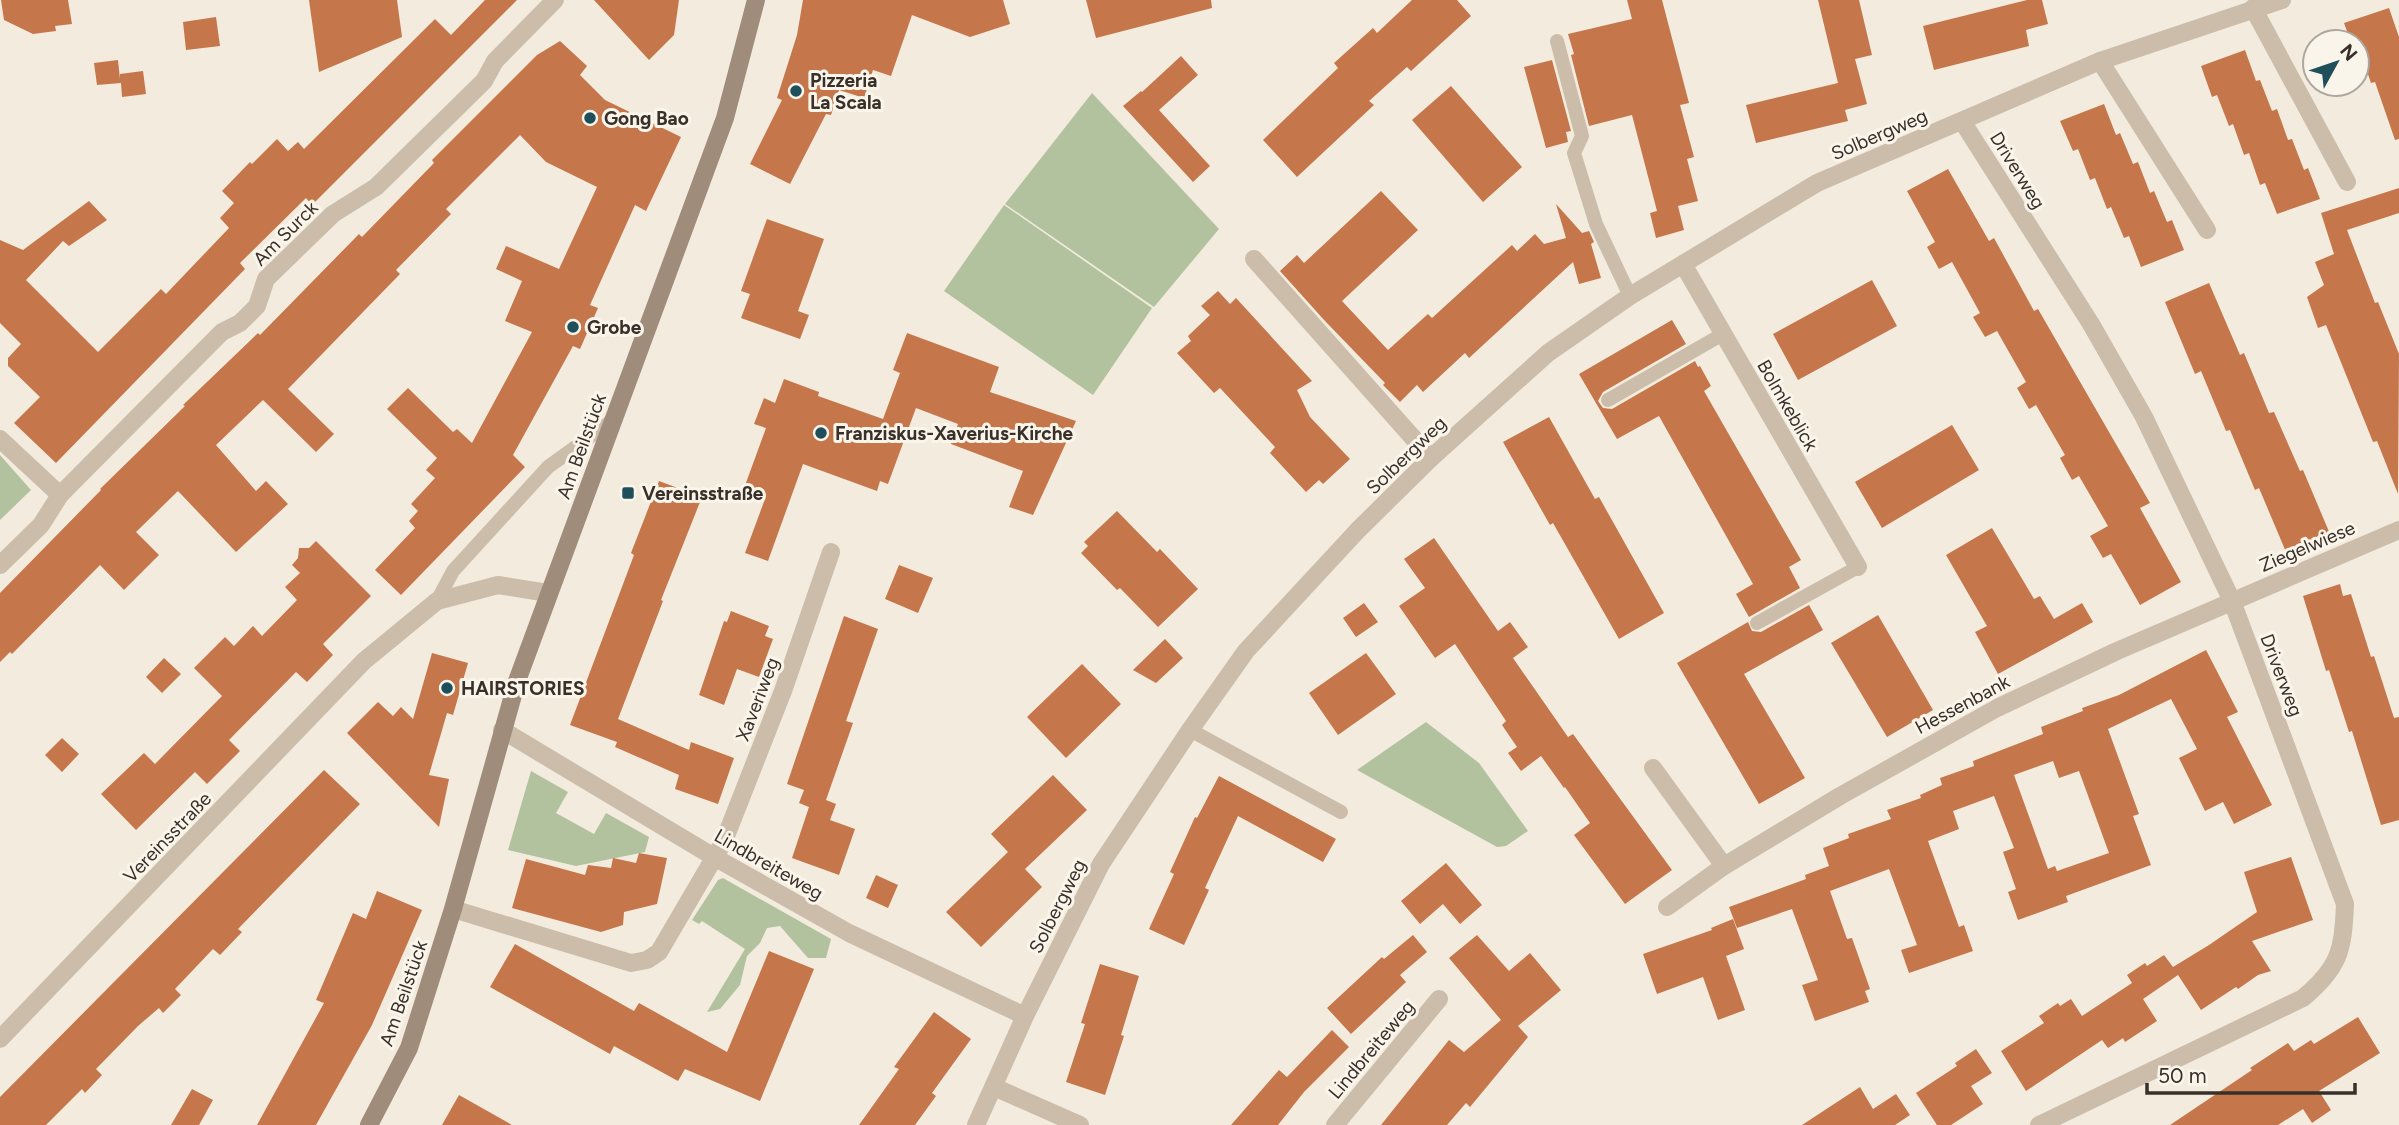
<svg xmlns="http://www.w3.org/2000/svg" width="2399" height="1125" viewBox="0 0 2399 1125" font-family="Figtree,sans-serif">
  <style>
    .green { fill: #b2c29e }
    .building { fill: #c5764a; fill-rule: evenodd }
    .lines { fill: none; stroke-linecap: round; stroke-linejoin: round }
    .service { stroke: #cbbdaa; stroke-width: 14 }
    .minor { stroke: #cbbdaa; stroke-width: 18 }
    .secondary { stroke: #9f8c7b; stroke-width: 18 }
    .poi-dot { fill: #1f4f5a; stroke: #faf5eb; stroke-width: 2.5 }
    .labels { text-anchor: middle; stroke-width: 6; stroke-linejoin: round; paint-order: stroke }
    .poi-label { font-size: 19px; font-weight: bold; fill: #39302a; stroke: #faf5eb; text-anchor: start }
    .street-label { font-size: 19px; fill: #39302a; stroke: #faf5eb }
  </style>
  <rect width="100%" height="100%" fill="#f3ecde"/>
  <g class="green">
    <polygon points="1092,93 1219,229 1154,307 1005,204"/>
    <polygon points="1004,205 1152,308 1093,395 944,291"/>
    <polygon points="0,455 31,490 0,520"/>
    <polygon points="1426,722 1479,763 1528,831 1506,846 1497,847 1357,770"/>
    <polygon points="531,771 568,792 556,813 594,834 606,813 649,837 645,852 576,866 508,850"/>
    <polygon points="723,878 831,939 826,958 808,958 780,926 767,928 760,943 747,956 740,985 720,1009 707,1012 745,949 702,921 699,924 692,920 718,880"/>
  </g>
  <g class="building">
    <polygon points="1,0 68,0 72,24 55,26 56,31 33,34 4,20"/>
    <polygon points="309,0 397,0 402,37 319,72"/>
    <polygon points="485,0 517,0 312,205 306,198 240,263 245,269 56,463 14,423 40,397 8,366 8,358 21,344 0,323 0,240 23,250 89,201 107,220 69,246 63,241 26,280 98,352 161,289 166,294 229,228 220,218 234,203 222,191 250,162 252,164 277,139 288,151 298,142 304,149 435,19 451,35"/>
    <polygon points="594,0 679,0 674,35 649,60"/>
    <polygon points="803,0 1003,0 1010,24 970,37 912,15 891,76 873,70 864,98 839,90 831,115 826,114 790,184 750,164 782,100 777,98 797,35"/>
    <polygon points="1086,0 1211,0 1212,8 1096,38"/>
    <polygon points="1412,0 1457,0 1471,16 1411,71 1407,67 1369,101 1374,105 1297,177 1263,140 1338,68 1334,63 1373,28 1377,33"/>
    <polygon points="1627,0 1662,0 1689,103 1680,105 1694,157 1687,159 1698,201 1678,206 1684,230 1656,238 1650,213 1657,211 1632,115 1589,126 1571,55 1574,54 1568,34 1632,19"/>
    <polygon points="1818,0 1859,0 1872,55 1855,59 1867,104 1845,110 1848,121 1756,143 1746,105 1838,83"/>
    <polygon points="2027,0 2042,0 2048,24 2026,30 2029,46 1934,70 1923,26"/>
    <polygon points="2389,8 2399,37 2399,139 2395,140 2375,82 2371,83 2357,42 2351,42 2344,23"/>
    <polygon points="216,17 220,46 186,50 183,22"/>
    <polygon points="560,41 587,66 580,75 605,100 681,137 646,211 635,205 590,305 598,308 580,349 573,346 513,455 525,467 401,595 375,570 415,528 409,521 418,511 411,504 435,478 426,470 437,458 387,409 408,388 453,432 457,429 472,443 532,332 505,321 522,281 496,269 506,246 559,269 597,187 546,162 520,135 446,209 451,214 396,270 400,274 288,389 334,434 316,452 263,400 216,445 256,491 266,481 288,504 236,552 178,491 136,532 159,555 124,590 100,565 12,654 10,652 0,662 0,593 101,490 100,489 185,406 183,405 258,333 260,335 359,234 362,237 434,163 432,160 537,55"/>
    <polygon points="2245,50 2256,81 2260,80 2272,111 2277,109 2288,140 2292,139 2304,170 2308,168 2320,199 2277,214 2265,183 2260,185 2249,153 2244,155 2233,124 2229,126 2217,95 2212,97 2201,66"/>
    <polygon points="1181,56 1198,75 1159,110 1210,166 1193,182 1123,106 1141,91 1142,92"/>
    <polygon points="118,60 120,79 120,74 143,71 146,94 122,97 121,83 97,85 94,63"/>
    <polygon points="1552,60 1571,131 1566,132 1568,142 1546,148 1524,67"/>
    <polygon points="1451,86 1522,167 1483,202 1412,120"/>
    <polygon points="2104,104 2116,135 2120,133 2133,164 2138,162 2150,193 2154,191 2167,222 2172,220 2184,250 2141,267 2129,236 2124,238 2111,207 2107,209 2095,178 2090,180 2078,149 2073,151 2060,121"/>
    <polygon points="1948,169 1989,241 1994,238 2034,311 2038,309 2150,503 2140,508 2181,582 2140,605 2111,554 2103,558 2090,536 2108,526 2079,476 2072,480 2060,458 2065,455 2036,405 2029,409 2017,388 2026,382 1997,331 1985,337 1973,317 1980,313 1952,262 1939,269 1927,247 1935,242 1907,191"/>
    <polygon points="2399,188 2399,213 2347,230 2375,303 2378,302 2399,354 2398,494 2377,441 2373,442 2326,325 2318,328 2307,297 2324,285 2315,262 2334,254 2321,213"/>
    <polygon points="1381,191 1418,230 1342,301 1388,350 1428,314 1432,318 1512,245 1517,251 1535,234 1544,244 1566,238 1556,204 1582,233 1589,231 1594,242 1591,244 1601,278 1579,284 1573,262 1469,358 1465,353 1423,392 1417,385 1400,402 1383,385 1385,383 1325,321 1280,271 1297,255 1304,263"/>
    <polygon points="767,219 824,239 798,311 809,315 800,339 741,318 750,294 741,291"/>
    <polygon points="1872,280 1897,326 1798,380 1773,334"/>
    <polygon points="2209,283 2240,355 2244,353 2269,413 2274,412 2300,471 2303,470 2330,534 2286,552 2259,488 2255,490 2230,430 2226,431 2201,371 2195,374 2165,302"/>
    <polygon points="1218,291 1230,304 1236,298 1312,381 1297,390 1310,417 1350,459 1323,484 1319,480 1306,492 1270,453 1275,447 1220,388 1214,393 1177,353 1191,341 1188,336 1210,315 1201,306"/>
    <polygon points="1672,320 1686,344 1603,392 1598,401 1603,408 1612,409 1695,361 1698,367 1700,366 1711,386 1704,391 1801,560 1789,567 1800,588 1749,617 1736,594 1753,584 1659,416 1617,439 1579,374"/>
    <polygon points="907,333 999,367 990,392 1076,421 1033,515 1009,507 1023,471 951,444 958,424 916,408 888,484 880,481 877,491 803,464 768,561 745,553 765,499 743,491 766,428 754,424 764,398 775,403 784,379 819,392 818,396 883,419 900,373 893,370"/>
    <polygon points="1549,417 1595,499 1599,497 1664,613 1619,639 1553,523 1550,525 1503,442"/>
    <polygon points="1952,425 1979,470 1882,528 1855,482"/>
    <polygon points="659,481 702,497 661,600 663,601 618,719 689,750 691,742 734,758 718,804 675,789 679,775 615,747 617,742 570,725 634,555 631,553"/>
    <polygon points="1117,511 1157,552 1160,549 1198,589 1158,627 1120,588 1117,590 1081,553 1088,546 1084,542"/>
    <polygon points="1992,528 2034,599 2040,596 2054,619 2082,603 2093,622 1998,674 1975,632 1987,626 1946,555"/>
    <polygon points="1434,538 1498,631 1510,622 1528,647 1513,658 1568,737 1573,734 1672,870 1625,904 1574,835 1590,823 1565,787 1564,788 1541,756 1521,771 1508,753 1517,747 1502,725 1506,721 1455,644 1435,658 1399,606 1425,588 1404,559"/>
    <polygon points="316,541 371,596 323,644 333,655 307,682 296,672 229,740 240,751 207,784 195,772 136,830 101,794 144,753 155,764 222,696 194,668 225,637 234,646 253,626 262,636 297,600 285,587 300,573 292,565 298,558 299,548 309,548"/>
    <polygon points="899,565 933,578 918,613 885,599"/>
    <polygon points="2340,584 2343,596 2351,594 2371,657 2374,656 2394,718 2399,717 2399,820 2381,825 2352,731 2349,732 2329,670 2326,671 2303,596"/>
    <polygon points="1364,603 1378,622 1356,637 1343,618"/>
    <polygon points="1809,605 1823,630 1744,674 1805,778 1759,804 1677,663 1748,622 1752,631 1761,632"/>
    <polygon points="731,611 769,626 765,636 773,639 759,677 737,669 724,705 699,695 724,621 727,622"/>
    <polygon points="1878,615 1933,710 1887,737 1831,643"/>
    <polygon points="844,616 878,629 846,721 853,723 826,800 836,804 830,820 855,829 839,875 792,858 809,807 799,803 804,790 787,784"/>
    <polygon points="1165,639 1183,658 1156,683 1133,670"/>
    <path d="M2206,650L2238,712L2227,717L2272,805L2234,824L2223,802L2205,811L2179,758L2197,749L2171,699L2108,729L2139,814L2133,816L2151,865L2066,896L2068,902L2018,920L2008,892L2016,889L2003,852L2014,848L1994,796L1953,811L1959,829L1928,841L1959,927L1964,925L1973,951L1909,973L1901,950L1917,945L1889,869L1830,891L1847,939L1852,938L1870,989L1865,991L1869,1002L1815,1021L1802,985L1818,980L1792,909L1737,928L1729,907L1806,879L1805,875L1829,866L1823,848L1849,838L1848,834L1891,819L1887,810L1921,798L1920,795L1942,785L1940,778L1974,766L1973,761L2043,734L2041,727L2083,711L2082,708L2119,695ZM2053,761L2059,778L2079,771L2109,853L2057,871L2055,866L2048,869L2014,775Z"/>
    <polygon points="432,653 468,663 453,715 447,713 429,775 449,779 439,827 347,733 378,702 393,716 401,707 413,719"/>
    <polygon points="1366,653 1396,694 1338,735 1309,693"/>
    <polygon points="164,658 181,674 162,693 146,677"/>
    <polygon points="1082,664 1121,704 1066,758 1027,717"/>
    <polygon points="62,738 79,754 62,772 45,755"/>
    <polygon points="324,770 360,804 238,929 242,932 220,955 213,949 175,989 181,995 163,1013 159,1008 138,1026 96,1069 102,1075 85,1093 82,1089 46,1125 0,1125 0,1097"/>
    <polygon points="1053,775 1087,810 1025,869 1042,887 981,947 946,912 1008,852 991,834"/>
    <polygon points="1219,776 1336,839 1323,862 1238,816 1205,888 1209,890 1184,945 1149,929 1174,874 1170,872 1195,817 1197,818"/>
    <polygon points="639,853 667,858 657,904 624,912 623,925 601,932 512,908 526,859 585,875 588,865 611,868 613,858 636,863"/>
    <polygon points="2291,857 2313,920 2252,941 2271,971 2258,975 2238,989 2236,987 2201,1010 2178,975 2143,999 2157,1021 2125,1042 2123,1038 2108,1048 2102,1040 2026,1091 2001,1051 2044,1023 2039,1016 2058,1003 2060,1006 2071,999 2082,1016 2132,983 2127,975 2145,963 2147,966 2164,955 2173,967 2209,945 2257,912 2244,872"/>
    <polygon points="1446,863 1482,905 1460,924 1443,904 1420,924 1401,901"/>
    <polygon points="876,875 898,885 888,908 866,898"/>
    <polygon points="377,891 422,910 372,1025 316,1125 257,1125 324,1003 316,1000 353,913 366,919"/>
    <polygon points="1733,919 1744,949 1726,956 1745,1010 1718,1020 1703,977 1657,994 1643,954 1712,930 1711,928"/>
    <polygon points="1413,935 1427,952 1400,975 1406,982 1351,1034 1327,1008 1382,957 1384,959"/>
    <polygon points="1477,935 1509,971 1530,953 1561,990 1518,1026 1528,1037 1470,1107 1466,1103 1447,1125 1381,1125 1449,1040 1464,1052 1501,1020 1449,958"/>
    <polygon points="515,944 634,1011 639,1003 727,1052 769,951 814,969 760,1101 685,1069 678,1081 614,1046 610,1054 490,987"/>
    <polygon points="1100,964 1139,976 1121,1035 1124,1036 1105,1095 1066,1082 1085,1024 1081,1023"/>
    <polygon points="934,1012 971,1039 932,1093 936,1096 915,1125 859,1125 899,1069 894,1067"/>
    <polygon points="2358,1017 2380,1053 2319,1091 2331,1110 2312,1123 2303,1109 2278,1125 2170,1125 2252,1070 2250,1068 2288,1043 2294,1051 2311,1040 2314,1044"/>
    <polygon points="1332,1030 1349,1047 1304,1092 1278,1125 1231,1125 1279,1070 1287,1077"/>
    <polygon points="1976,1049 1992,1073 1971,1086 1983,1104 1951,1125 1937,1125 1916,1093 1957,1066 1955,1063"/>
    <polygon points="1860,1087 1873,1109 1896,1094 1910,1115 1895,1125 1802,1125"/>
    <polygon points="192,1089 213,1100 199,1125 171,1125"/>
    <polygon points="459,1095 512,1125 442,1125"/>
  </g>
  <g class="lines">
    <g class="service">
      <polyline points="1557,41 1582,136 1574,153 1596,224 1630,296"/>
      <polyline points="1608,400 1723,334"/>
      <polyline points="437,601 453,571 548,467 613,420"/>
      <polyline points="1757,623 1858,567"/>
      <polyline points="1190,730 1341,812"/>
    </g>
    <g class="minor">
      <polyline points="2253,8 2347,182"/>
      <polyline points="2100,61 2207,230"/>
      <path d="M1962,121L2091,324L2144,417L2232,601L2345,904C2343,950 2340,967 2303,998L2039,1125"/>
      <polyline points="1254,259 1431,458"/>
      <polyline points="1683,264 1858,567"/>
      <polyline points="0,439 60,495"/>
      <polyline points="0,565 41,525 60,495 222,332 240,323 257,306 266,279 333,214 376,187 484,81 495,61 555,0"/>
      <polyline points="502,730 714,857 849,933 1025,1016"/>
      <polyline points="1653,768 1724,866"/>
      <polyline points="1667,907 1724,866 1840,796 1997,708 2117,651 2399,530"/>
      <polyline points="453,909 631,963 647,960 659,952 724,841 783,691 831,552"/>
      <polyline points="0,1039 364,661 437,601 498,585 548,593"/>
      <polyline points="994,1087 1080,1125"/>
      <polyline points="976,1125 1025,1016 1101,864 1190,730 1246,651 1358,530 1431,458 1548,353 1630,296 1817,183 2100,61 2282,0"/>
      <polyline points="1335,1125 1439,999"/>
    </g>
    <polyline class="secondary" points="369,1125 409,1048 453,909 517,681 725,118 756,0"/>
  </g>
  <g class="poi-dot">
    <circle cx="796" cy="91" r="7"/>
    <circle cx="590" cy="118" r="7"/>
    <circle cx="573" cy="327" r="7"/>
    <circle cx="821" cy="433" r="7"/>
    <rect x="621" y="486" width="14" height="14" rx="3.5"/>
    <circle cx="447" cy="688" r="7"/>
  </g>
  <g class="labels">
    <g class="poi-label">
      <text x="810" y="87">Pizzeria<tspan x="810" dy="22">La Scala</tspan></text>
      <text x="604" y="125">Gong Bao</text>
      <text x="587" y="334">Grobe</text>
      <text x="835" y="440">Franziskus-Xaverius-Kirche</text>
      <text x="642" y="500">Vereinsstraße</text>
      <text x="461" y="695">HAIRSTORIES</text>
    </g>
    <g class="street-label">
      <text transform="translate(1879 134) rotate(-23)" y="7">Solbergweg</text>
      <text transform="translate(2018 170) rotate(58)" y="7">Driverweg</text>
      <text transform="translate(285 233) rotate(-45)" y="7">Am Surck</text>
      <text transform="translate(1788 405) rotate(60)" y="7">Bolmkeblick</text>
      <text transform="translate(581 446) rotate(-70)" y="7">Am Beilstück</text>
      <text transform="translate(1406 455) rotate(-44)" y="7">Solbergweg</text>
      <text transform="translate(2307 546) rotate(-23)" y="7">Ziegelwiese</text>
      <text transform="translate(2282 675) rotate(69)" y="7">Driverweg</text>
      <text transform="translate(757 699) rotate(-69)" y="7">Xaveriweg</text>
      <text transform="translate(1962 704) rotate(-28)" y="7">Hessenbank</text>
      <text transform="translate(167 837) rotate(-46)" y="7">Vereinsstraße</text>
      <text transform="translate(769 864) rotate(30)" y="7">Lindbreiteweg</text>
      <text transform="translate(1057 906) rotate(-63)" y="7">Solbergweg</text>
      <text transform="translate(403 993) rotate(-71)" y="7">Am Beilstück</text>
      <text transform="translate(1371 1049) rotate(-50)" y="7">Lindbreiteweg</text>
    </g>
  </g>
  <g transform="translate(2336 63) rotate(50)"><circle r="33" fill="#faf5eb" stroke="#ada69e" stroke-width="2"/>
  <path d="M0-5L12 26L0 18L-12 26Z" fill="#1f4f5a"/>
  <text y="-10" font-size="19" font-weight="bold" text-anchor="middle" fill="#39302a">N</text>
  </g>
  <path d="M2147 1083v10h208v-10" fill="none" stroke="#39302a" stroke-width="3.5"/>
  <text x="2158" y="1083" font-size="21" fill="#39302a" stroke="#faf5eb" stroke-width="5" paint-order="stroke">50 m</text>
</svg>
